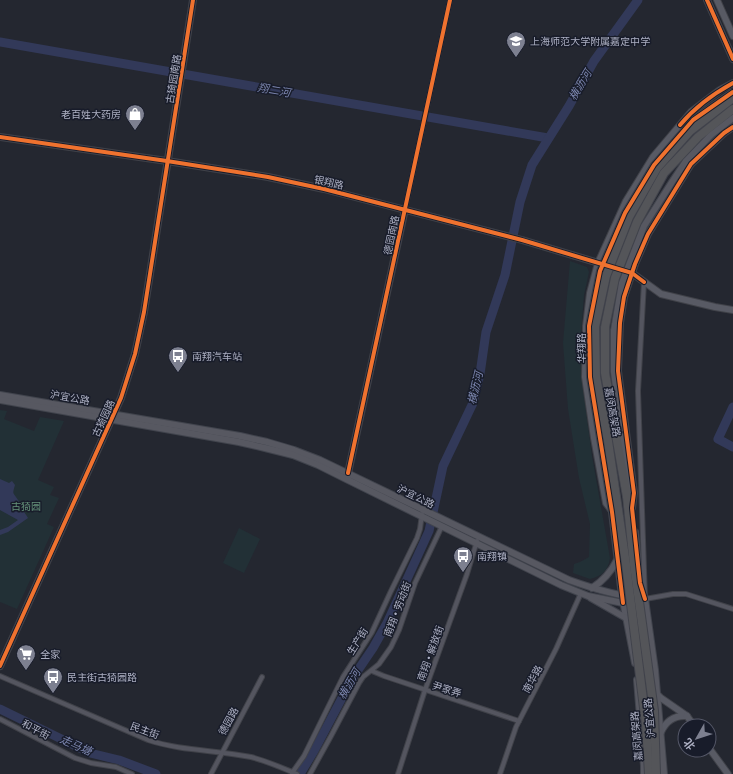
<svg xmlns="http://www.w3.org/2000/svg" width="733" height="774" viewBox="0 0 733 774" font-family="Ubuntu,'Noto Sans SC',sans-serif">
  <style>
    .green { fill: #223036 }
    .water { fill: #323959 }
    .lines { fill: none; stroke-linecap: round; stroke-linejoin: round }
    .river { stroke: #323959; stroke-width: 9 }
    .street-casing { stroke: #404249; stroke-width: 6 }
    .secondary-casing { stroke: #404249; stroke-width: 8 }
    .primary-casing { stroke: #41444d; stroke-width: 8 }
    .street { stroke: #54555f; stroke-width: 4 }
    .secondary { stroke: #585a64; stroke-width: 6 }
    .primary { stroke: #575861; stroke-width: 6 }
    .primary-bridge-casing { stroke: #41444d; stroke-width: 8; stroke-linecap: butt }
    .highway-bridge-casing { stroke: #41434c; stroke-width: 10; stroke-linecap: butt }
    .primary-bridge { stroke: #575861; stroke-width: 6 }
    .highway-bridge { stroke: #545559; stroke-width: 8 }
    .cycleway-casing { stroke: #181c2a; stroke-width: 6 }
    .cycleway { stroke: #ef722f; stroke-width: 4 }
    .labels { text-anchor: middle; stroke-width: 3; stroke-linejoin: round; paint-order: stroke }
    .poi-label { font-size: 10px; fill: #adb0c3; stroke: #181c2a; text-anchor: start }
    .street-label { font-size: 10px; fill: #adb0c3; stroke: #181c2a }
    .park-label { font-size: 10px; fill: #65927a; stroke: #181c2a }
    .water-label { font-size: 11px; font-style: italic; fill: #7d87b0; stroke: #181c2a }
  </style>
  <rect width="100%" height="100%" fill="#242730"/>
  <g class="green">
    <path d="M570,261L587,267L589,272L584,295L580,349L583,389L592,456L610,558C608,571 602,576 590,579L573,573L574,564L580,562L589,557L590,524L579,478L568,409L563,343Z"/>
    <polygon points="0,410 7,411 4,419 34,431 40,417 64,421 38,480 54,487 50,495 59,498 47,524 54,527 17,609 0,602"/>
    <polygon points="239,528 260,539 244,573 223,563"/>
  </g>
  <path class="water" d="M0,479L9,483L12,481L15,485C12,495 13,492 18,500C21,505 17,502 20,507C23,511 26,514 28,518L8,532L0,535V530L8,527L18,520L0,510Z"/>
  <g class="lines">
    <g class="river">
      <polyline points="0,42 548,138"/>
      <polyline points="733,407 718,439 733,447"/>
      <polyline points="0,709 90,753 119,760 156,774"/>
      <polyline points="300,774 314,751 352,679 373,648 387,623 429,531 443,466 473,403 480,374 486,332 505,275 520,202 532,165 569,106 594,61 638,0"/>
    </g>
    <defs>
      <g id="street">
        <polyline points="405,209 450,0"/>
        <polyline points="644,282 638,391 645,599 673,594 686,594 733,609"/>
        <polyline points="372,671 384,676 519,721"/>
        <path d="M0,676L148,740C181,751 217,750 251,757C267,761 282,768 297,774"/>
        <polyline points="0,719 75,758 91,763 116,767 132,774"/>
        <polyline points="292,773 304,756 343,677 372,632 391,591 417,538 420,529 422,514"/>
        <polyline points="211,774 262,677"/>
        <polyline points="310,774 331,736 359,683 363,677 379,664 391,647 399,630 415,583 442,526"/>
        <polyline points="398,774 425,690 467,574 477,541"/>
        <polyline points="500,774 516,727 556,649 581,593"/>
      </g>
      <g id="secondary">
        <polyline points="707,0 733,59"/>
        <polyline points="717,0 733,36"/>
        <polyline points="0,137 167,161 268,177 324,189 522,240 632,273 661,294 715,307 733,310"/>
        <polyline points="347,478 405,209"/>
        <polyline points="632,508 634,493 618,371 620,323 624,297 635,264 648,234 691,164 724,133 733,127"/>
        <polyline points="612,511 606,503 594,438 585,377 586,326 590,293 598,263 626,201 653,157 691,112 720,90 733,83"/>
        <polyline points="0,666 121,398 135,354 144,312 193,0"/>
        <path d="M657,694L661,698L687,716C674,715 666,721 661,732"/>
        <polyline points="687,716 694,726"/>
        <polyline points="709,748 728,774"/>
      </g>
      <g id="primary">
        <path d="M0,395L240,436L267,442L294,450L320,460L569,580C594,589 618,596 645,599"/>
        <polyline points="0,400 239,442 265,448 293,455 318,465 346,479 561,585 588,596 623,603 646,610"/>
        <polyline points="612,512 622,596 635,663"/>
        <polyline points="635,532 640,583 645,599 655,670 664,774"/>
        <path d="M592,588C603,581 611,572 617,560"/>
        <polyline points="591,598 626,618"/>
        <polyline points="637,680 644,766 644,774"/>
      </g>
    </defs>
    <use href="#street" class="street-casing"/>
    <use href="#secondary" class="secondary-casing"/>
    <use href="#primary" class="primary-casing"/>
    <use href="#street" class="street"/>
    <use href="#secondary" class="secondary"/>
    <use href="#primary" class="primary"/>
    <defs>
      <g id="primary-bridge">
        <polyline points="630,490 614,372 614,330 622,283 644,226 672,182 686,161 711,135 733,118"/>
        <polyline points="612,512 590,377 589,326 600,271 625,213 654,165 693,120 733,92"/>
      </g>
      <g id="highway-bridge">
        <polyline points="649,774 646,724 626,564 608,441 596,377 595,327 606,276 629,217 657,168 690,131 733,98"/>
        <polyline points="656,774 654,711 634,565 627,497 605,373 605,327 615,278 637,222 664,173 698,137 733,109"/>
      </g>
    </defs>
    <use href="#primary-bridge" class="primary-bridge-casing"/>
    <use href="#highway-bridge" class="highway-bridge-casing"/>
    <use href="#primary-bridge" class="primary-bridge"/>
    <use href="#highway-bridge" class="highway-bridge"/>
    <defs>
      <g id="cycleway">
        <polyline points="707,0 733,59"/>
        <path d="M680,125C695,107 713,94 733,83"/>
        <polyline points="0,137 167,161 268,177 324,189 522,240 632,273 644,282"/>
        <polyline points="348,473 450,0"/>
        <polyline points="645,599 640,583 632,508 634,493 618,371 620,323 624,297 635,264 648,234 691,164 724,133 733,127"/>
        <polyline points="623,603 612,512 590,377 589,326 600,271 625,213 654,165 693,120 733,92"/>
        <polyline points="0,666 121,398 135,354 144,312 193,0"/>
      </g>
    </defs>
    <use href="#cycleway" class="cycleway-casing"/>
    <use href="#cycleway" class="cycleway"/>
  </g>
  <defs>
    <symbol id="school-pin" viewBox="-11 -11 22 30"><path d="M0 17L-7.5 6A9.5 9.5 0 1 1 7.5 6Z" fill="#7d8090" stroke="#181c2a"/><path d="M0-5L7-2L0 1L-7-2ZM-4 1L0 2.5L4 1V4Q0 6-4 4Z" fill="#fff"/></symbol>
    <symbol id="shop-pin" viewBox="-11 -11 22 30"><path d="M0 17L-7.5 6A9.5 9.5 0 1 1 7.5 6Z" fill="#7d8090" stroke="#181c2a"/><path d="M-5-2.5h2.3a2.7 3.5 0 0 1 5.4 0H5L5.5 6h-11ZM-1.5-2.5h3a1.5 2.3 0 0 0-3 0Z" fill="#fff"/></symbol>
    <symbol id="bus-pin" viewBox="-11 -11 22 30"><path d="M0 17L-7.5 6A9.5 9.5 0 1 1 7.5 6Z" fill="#7d8090" stroke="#181c2a"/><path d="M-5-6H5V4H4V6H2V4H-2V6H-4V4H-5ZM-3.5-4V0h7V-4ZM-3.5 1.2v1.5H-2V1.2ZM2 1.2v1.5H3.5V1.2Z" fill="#fff"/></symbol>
    <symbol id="supermarket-pin" viewBox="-11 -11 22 30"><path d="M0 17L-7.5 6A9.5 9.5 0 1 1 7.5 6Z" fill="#7d8090" stroke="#181c2a"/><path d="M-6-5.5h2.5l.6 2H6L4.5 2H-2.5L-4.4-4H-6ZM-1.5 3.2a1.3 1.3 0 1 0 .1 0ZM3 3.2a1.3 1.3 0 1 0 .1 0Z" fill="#fff"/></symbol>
  </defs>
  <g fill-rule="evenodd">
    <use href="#school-pin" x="505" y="30" width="22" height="30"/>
    <use href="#shop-pin" x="124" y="103" width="22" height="30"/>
    <use href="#bus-pin" x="167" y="345" width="22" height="30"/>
    <use href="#bus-pin" x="452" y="545" width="22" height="30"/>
    <use href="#supermarket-pin" x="15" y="643" width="22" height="30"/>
    <use href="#bus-pin" x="42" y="666" width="22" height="30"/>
  </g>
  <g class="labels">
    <g class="poi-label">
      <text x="530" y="45">上海师范大学附属嘉定中学</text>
      <text x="121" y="118" text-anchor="end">老百姓大药房</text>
      <text x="192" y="360">南翔汽车站</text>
      <text x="477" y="560">南翔镇</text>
      <text x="40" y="658">全家</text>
      <text x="67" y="681">民主街古猗园路</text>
    </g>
    <g class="street-label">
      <text transform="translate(173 79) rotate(-81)" y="4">古猗园南路</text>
      <text transform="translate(329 182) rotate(13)" y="4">银翔路</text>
      <text transform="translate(391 235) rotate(-78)" y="4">德园南路</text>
      <text transform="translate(581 348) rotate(-90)" y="4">华翔路</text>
      <text transform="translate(70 397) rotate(10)" y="4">沪宜公路</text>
      <text transform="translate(613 412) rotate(80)" y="4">嘉闵高架路</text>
      <text transform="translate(103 418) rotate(-65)" y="4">古猗园路</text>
      <text transform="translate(416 496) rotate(26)" y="4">沪宜公路</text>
      <text transform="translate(397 609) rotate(-69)" y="4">南翔 • 劳动街</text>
      <text transform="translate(357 641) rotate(-58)" y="4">生产街</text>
      <text transform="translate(430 653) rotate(-70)" y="4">南翔 • 解放街</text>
      <text transform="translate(532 679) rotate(-62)" y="4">南华路</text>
      <text transform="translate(447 689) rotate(18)" y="4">尹家弄</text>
      <text transform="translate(649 718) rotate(-95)" y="4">沪宜公路</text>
      <text transform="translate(228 721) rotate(-62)" y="4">德园路</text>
      <text transform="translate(36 729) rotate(28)" y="4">和平街</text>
      <text transform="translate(145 730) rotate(20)" y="4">民主街</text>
      <text transform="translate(636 736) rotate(-95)" y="4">嘉闵高架路</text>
    </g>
    <g class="park-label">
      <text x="26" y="510">古猗园</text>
    </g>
    <g class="water-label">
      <text transform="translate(580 85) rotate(-59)" y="4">横沥河</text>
      <text transform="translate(274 90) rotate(10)" y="4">翔二河</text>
      <text transform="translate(475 388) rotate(-77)" y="4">横沥河</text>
      <text transform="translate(349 684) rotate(-60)" y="4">横沥河</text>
      <text transform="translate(76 745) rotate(24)" y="4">走马塘</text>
    </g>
  </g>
  <g transform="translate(697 738) rotate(231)"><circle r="19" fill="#181c2a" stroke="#545767"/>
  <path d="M0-3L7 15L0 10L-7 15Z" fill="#7d8090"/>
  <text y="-6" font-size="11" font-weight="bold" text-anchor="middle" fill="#adb0c3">北</text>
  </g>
</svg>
